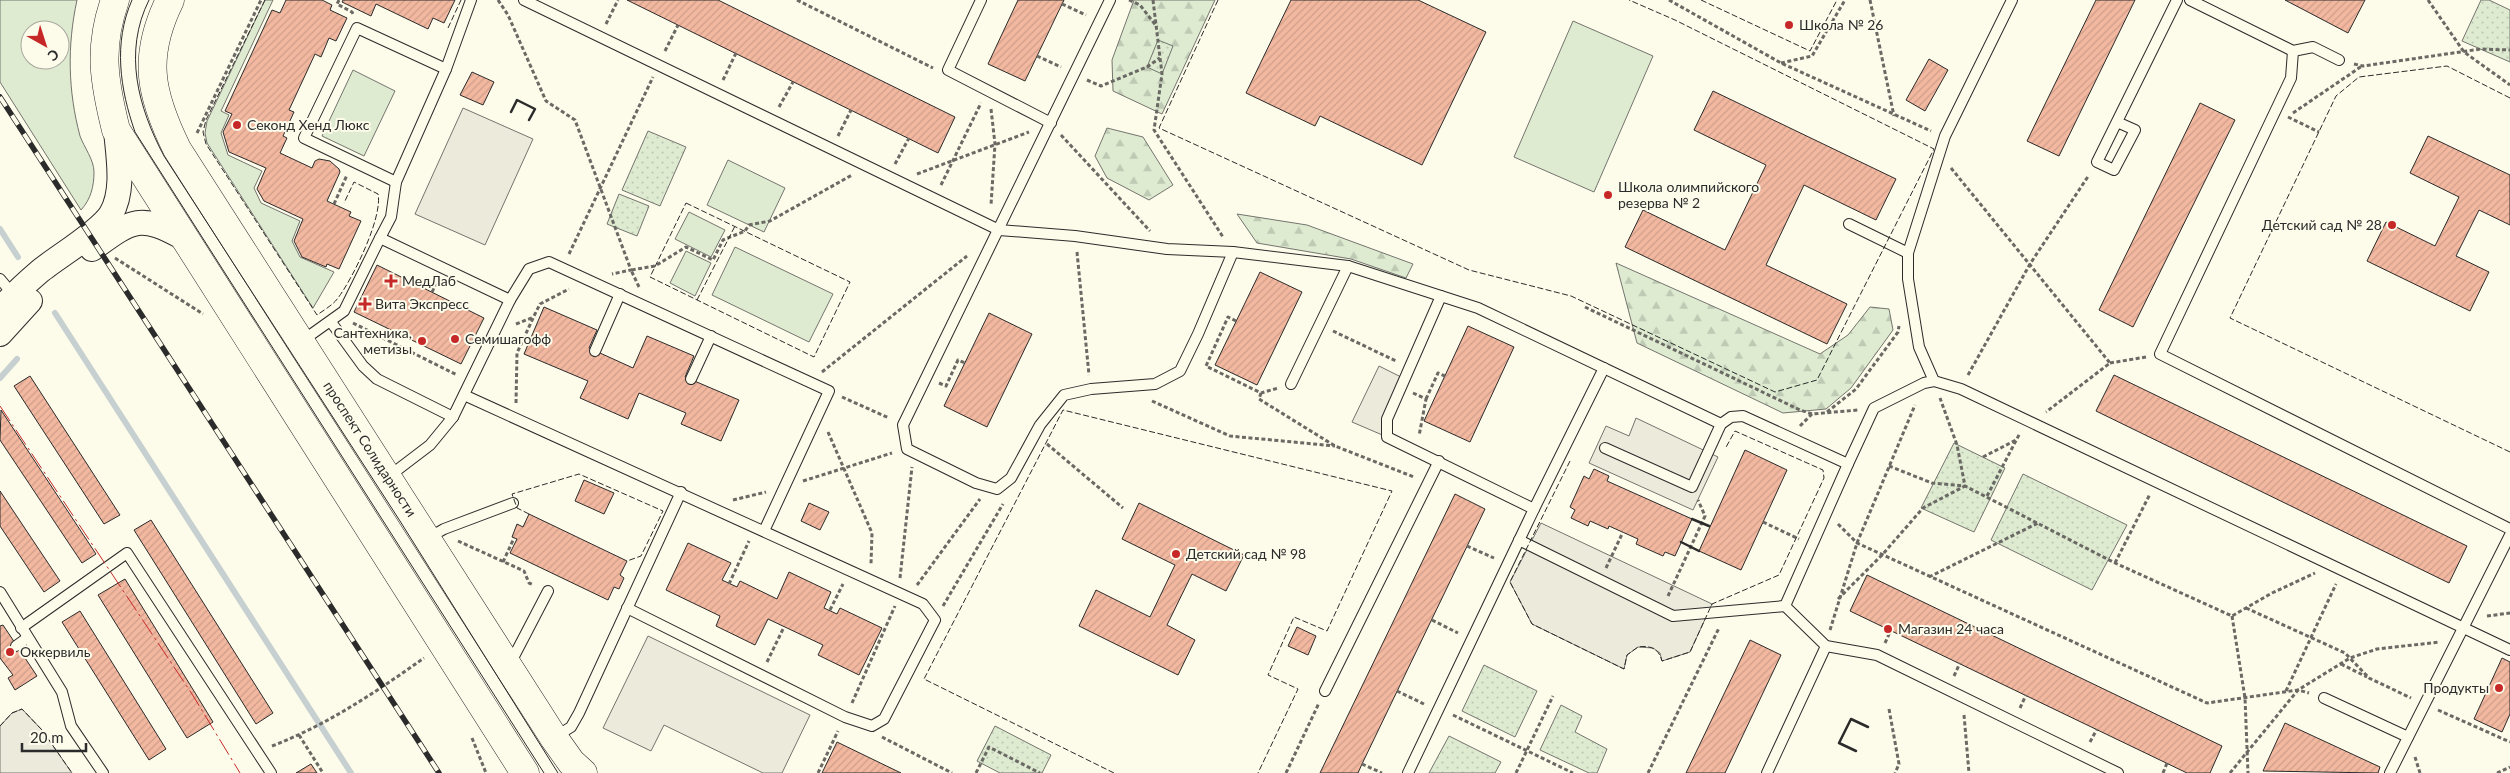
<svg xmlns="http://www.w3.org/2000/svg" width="2510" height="773" viewBox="0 0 2510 773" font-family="Lato,sans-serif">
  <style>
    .green { fill: #deebd1; stroke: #74746e; fill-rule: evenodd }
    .forest { fill: url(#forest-firs); stroke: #74746e }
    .park { fill: url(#park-dots); stroke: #74746e }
    .parking { fill: #eceadb; stroke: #74746e }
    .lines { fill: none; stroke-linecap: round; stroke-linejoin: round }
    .stream { stroke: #c7d0d0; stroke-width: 6 }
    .building { fill: url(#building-hatch); stroke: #2b2b2b }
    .service-casing { stroke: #2b2b2b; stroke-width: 12 }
    .tertiary-casing { stroke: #2b2b2b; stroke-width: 26 }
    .secondary-casing { stroke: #2b2b2b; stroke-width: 29 }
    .path { stroke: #6a6964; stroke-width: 3; stroke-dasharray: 4 2.5; stroke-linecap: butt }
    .service { stroke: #fdfbea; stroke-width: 10 }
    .tertiary { stroke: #fdfbea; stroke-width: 24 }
    .secondary { stroke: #fdfbea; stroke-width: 28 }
    .tram { stroke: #2b2b2b; stroke-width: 1 }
    .rail-casing { stroke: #2b2b2b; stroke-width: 5.5 }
    .rail { stroke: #fdfbea; stroke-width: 4; stroke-dasharray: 11; stroke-linecap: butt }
    .fence { stroke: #2b2b2b; stroke-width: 1; stroke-dasharray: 6 2.5; stroke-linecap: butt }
    .wall { stroke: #2b2b2b; stroke-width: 2.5 }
    .power { stroke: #c62828; stroke-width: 1; stroke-dasharray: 18 4 2.5 4; stroke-linecap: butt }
    .poi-dot { fill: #c62828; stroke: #fdfbea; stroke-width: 2 }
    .labels { text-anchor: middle; stroke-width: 4; stroke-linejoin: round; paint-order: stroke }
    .poi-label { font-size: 14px; fill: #2b2b2b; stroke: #fdfbea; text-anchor: start }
    .street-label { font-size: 14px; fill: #2b2b2b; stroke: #fdfbea }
  </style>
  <defs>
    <pattern id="forest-firs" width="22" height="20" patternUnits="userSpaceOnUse" patternTransform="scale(1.25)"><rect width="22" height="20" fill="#deebd1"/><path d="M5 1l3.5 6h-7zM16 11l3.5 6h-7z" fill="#bfcab4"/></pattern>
    <pattern id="park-dots" width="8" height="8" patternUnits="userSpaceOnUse" patternTransform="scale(1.25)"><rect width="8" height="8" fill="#deebd1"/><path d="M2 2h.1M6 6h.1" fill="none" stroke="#bfcab4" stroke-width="1.8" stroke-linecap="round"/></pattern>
    <pattern id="building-hatch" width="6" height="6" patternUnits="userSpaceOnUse" patternTransform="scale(1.25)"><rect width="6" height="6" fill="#f2b8a0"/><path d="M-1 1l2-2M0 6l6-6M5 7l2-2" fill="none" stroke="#d09e8a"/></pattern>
  </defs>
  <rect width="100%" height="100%" fill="#fdfbea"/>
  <g class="green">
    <path d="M0,0H77C67,46 68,91 80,136C84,147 94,160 94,172C94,186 91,199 81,210L0,82ZM30,30H60V60H30Z"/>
    <polygon points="265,0 273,0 221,111 229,115 221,133 228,155 262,171 254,188 261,203 300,221 292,241 300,257 334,272 313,308 207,143 205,133 207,121"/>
    <polygon points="1573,21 1653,56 1594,192 1514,157"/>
    <polygon points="353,70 395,91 364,156 322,136"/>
    <polygon points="728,160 785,188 764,232 707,205"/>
    <polygon points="689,212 725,230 711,257 675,239"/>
    <polygon points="735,247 833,294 809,342 712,295"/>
    <polygon points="686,251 711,263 695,296 670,283"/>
  </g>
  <g class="forest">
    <polygon points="1134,0 1215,0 1162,114 1113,91 1112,60"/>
    <polygon points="1107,128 1143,137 1173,185 1149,200 1107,178 1095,156"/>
    <polygon points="1237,214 1307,225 1413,264 1406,278 1351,259 1257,243"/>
    <polygon points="1616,263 1820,354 1848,335 1870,307 1889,309 1893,330 1851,388 1826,409 1783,413 1637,343"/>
  </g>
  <g class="park">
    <polygon points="2481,0 2489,0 2510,10 2510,62 2462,41"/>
    <polygon points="1158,40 1173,46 1162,74 1147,67"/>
    <polygon points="648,131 686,147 660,206 622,190"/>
    <polygon points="619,194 649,206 637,236 607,224"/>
    <polygon points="1954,443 2005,468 1974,532 1921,508"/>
    <polygon points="2023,474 2127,525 2092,590 1991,540"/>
    <polygon points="1484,665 1537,691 1515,737 1462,711"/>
    <polygon points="1561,705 1582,716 1575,732 1607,749 1597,773 1589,773 1540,750"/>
    <polygon points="995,726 1051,755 1042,773 1000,773 977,761"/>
    <polygon points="1449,736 1501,762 1495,773 1429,773"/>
  </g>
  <g class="parking">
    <polygon points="463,108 533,139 485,245 415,214"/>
    <polygon points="1379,366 1405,379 1387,419 1387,437 1352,422"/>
    <polygon points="1636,418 1718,457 1693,510 1589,463 1606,426 1629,436"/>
    <polygon points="1541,523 1712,604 1690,652 1662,661 1660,653 1653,648 1638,647 1627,655 1624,669 1532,624 1510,582"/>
    <polygon points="648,636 810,715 782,773 763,773 664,725 651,751 603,728"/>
    <polygon points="22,709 42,730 72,773 0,773 0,726 12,713"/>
  </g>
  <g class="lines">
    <g class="stream">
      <polyline points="0,229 18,257"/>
      <polyline points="55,313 351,773"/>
      <polyline points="0,378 17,359"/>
    </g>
  </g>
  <g class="building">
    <polygon points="286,0 322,0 332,5 330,10 347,18 336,41 329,38 321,57 315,54 289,110 294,112 283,136 287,138 280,153 312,168 315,161 319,159 330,161 339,169 340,172 327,201 351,212 349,216 361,221 339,269 327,264 326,267 302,257 294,241 303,219 264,201 257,189 266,168 229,152 223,132 232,114 225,111 272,10 280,13"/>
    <polygon points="343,0 455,0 444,23 433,18 428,29 376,4 371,16 342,2"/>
    <polygon points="627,0 718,0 955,117 938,153"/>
    <polygon points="1018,0 1064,0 1025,81 988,64"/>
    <polygon points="1291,0 1418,0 1486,32 1422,165 1320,116 1315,126 1246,93"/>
    <polygon points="2096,0 2135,0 2059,156 2027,141"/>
    <polygon points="2285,0 2365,0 2348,33"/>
    <polygon points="1929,59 1948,70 1925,111 1906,100"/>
    <polygon points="472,72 494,82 483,105 460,95"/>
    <polygon points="1713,91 1896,179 1876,220 1804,185 1766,265 1847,304 1827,344 1625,247 1643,210 1725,250 1766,165 1694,130"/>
    <polygon points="2200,103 2235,120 2133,327 2099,310"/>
    <polygon points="2428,136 2510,175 2510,225 2479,210 2456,256 2489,272 2470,311 2367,261 2386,222 2435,246 2459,197 2410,173"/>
    <polygon points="377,265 484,318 461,364 354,312"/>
    <polygon points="1260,272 1302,292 1257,385 1215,365"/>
    <polygon points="544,307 597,330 589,348 633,368 647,336 694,356 685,377 739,400 721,441 681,424 686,413 639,393 628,419 580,398 588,381 524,354"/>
    <polygon points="989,313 1032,334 987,427 944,406"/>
    <polygon points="1468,326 1514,347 1470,442 1424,421"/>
    <polygon points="2114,375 2467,546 2449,583 2096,411"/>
    <polygon points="30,376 120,515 104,524 14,386"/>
    <polygon points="1,410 96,554 82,563 0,440"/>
    <polygon points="1745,450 1787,470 1741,570 1699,551"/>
    <polygon points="1594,469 1609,476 1607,481 1692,519 1675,556 1665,552 1663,556 1636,544 1638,539 1609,526 1608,529 1590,521 1588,526 1571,518 1575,510 1570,507 1584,476 1589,479"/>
    <polygon points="584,480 614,493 604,514 575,501"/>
    <polygon points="0,491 60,581 44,592 0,526"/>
    <polygon points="1455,494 1485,509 1362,764 1358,773 1320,773"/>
    <polygon points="809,503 829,512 820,530 801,521"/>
    <polygon points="1139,503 1244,555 1226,591 1192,574 1167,625 1195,640 1178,675 1079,626 1096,590 1150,617 1175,565 1122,539"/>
    <polygon points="529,514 627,561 620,575 624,578 619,589 614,587 608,600 510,553 517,539 512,537 517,524 523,527"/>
    <polygon points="151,520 273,713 256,724 134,530"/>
    <polygon points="688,543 731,563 722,580 737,587 740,581 777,599 789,572 831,592 824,608 837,614 840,608 882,628 859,675 818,655 823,645 768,619 755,645 716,626 720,616 666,590"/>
    <polygon points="1867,575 2222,746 2210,773 2187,773 1850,611"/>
    <polygon points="125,579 213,722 187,738 98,595"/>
    <polygon points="80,611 166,749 149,760 62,622"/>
    <polygon points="3,625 37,676 15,690 8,678 13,675 0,658 0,626"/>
    <polygon points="1297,627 1316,636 1308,655 1288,646"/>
    <polygon points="1750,640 1781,655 1762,695 1725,773 1686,773"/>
    <polygon points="2502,658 2510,662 2510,714 2502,732 2474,719"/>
    <polygon points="2285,723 2380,767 2378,773 2263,771"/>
    <polygon points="837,742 901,773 822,773"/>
    <polygon points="311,764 317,773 296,773"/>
  </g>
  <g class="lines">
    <defs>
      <g id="service">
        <polyline points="524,0 999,230 1075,236 1167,249 1233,252 1348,266 1478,308 1721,424 1731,417 1743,416 1848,464 1874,408 1924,383 1934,381 1961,389 2510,650"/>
        <polyline points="981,0 948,70 1051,123"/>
        <polyline points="1110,0 903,425 907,449 976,483 997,489 1011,478 1040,425 1064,395 1091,389 1155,384 1180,371 1198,334 1233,252"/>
        <polyline points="2190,0 2293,51 2313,47 2339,60"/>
        <polyline points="2293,51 2291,78 2160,354 2510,529"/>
        <polyline points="2117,122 2135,130 2114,170 2097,162 2177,0"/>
        <polyline points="396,182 304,138 357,28 446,69"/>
        <polyline points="1849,224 1908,253"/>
        <polyline points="380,238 510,300 453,417 430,445 388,477"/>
        <polyline points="0,279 15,297"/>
        <polyline points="1441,296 1387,419 1387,437 1534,509 1604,368"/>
        <polyline points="510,300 529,269 549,262 829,391 764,531"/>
        <polyline points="331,322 363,366 377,379 453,417"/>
        <polyline points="302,341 344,311 380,238 391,217 396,182 446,69 471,0"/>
        <polyline points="595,351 620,294"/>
        <polyline points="691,379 711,336"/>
        <polyline points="1934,381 1919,347 1908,279 1908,253 1945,136 2012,0"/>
        <polyline points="1291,384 1348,266"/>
        <polyline points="464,395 923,604 935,620 884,719 872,726 845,717 627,608"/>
        <polyline points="1605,448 1692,487 1721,424"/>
        <polyline points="428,538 444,529 513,503"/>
        <polyline points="1519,540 1673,616 1785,606"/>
        <polyline points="0,592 62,692 71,726 103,773"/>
        <polyline points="21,628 127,553 271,773"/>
        <polyline points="16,646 27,638"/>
        <polyline points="1826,646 1877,655 2118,773"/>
        <polyline points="510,664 548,591"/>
        <polyline points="1325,691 1439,461"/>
        <polyline points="2324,698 2408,737"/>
        <polyline points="555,737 571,727 579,713 681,492"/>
        <polyline points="1408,773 1534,509"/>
        <polyline points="1767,773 1826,646 1785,606 1848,464"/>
        <polyline points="2390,773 2510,535"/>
      </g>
      <g id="tertiary">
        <path d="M92,249C132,220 139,213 184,238"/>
        <path d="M0,310C12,296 25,284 39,272C57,257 100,232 111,214C125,190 118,156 116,130"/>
        <polyline points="0,334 30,301"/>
      </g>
      <g id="secondary">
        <path d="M115,0C98,48 104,82 116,130L525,773"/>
        <path d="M170,0C142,57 150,94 177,149L554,738L571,762L583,773"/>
      </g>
    </defs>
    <use href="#service" class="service-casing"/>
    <use href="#tertiary" class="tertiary-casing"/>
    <use href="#secondary" class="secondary-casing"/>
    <g class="path">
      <polyline points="339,0 337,4 352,12 353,14"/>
      <polyline points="498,0 508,15 546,101 575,120 631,270 612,274"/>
      <polyline points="797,0 933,68"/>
      <polyline points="1129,0 1140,5 1157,27"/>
      <polyline points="1153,0 1162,74 1154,130 1223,237"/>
      <polyline points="1669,0 1781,63 1931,131"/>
      <polyline points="1870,0 1894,116"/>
      <polyline points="2428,0 2464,52 2510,85"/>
      <polyline points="1062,4 1086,15"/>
      <polyline points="606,24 618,0"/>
      <polyline points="665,51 678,25"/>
      <polyline points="1037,56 1061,67"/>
      <polyline points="1781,63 1812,56 1845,0"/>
      <polyline points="2354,64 2363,66 2481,49 2510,50"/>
      <polyline points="723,80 736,53"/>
      <polyline points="1087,80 1101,86 1147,67 1160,58"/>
      <polyline points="779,107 793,82"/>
      <polyline points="991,109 995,144 991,205"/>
      <polyline points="2293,113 2362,66"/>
      <polyline points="2288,117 2319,132"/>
      <polyline points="197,133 261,0"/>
      <polyline points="1061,135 1150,231"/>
      <polyline points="838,136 851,110"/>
      <polyline points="895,164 909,138"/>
      <polyline points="1951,168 2110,363 2046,412"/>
      <polyline points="917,174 1029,132"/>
      <polyline points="941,185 981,103"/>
      <polyline points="334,204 347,175"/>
      <polyline points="1077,252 1089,375"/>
      <polyline points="569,254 653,77"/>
      <polyline points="115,258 203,314"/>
      <polyline points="639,287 631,270 655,266 686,247 713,260 723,240 745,231 749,225 770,221 852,175"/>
      <polyline points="432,292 437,282"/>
      <polyline points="1585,307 1800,410 1812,414 1858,410"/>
      <polyline points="1236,321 1228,317 1206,366 1261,393 1278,388"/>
      <polyline points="353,323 457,375"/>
      <polyline points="516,324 534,317"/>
      <polyline points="1333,331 1396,361"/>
      <polyline points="2110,363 2146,357"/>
      <polyline points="822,372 967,256"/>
      <polyline points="1968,375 2030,264 2089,175"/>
      <polyline points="939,383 946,386 958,360 965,363"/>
      <polyline points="1261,393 1259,399 1335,446 1414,477"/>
      <polyline points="1413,393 1426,399 1419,436"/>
      <polyline points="842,397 889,418"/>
      <polyline points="1426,399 1438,373 1445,376"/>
      <polyline points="1152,401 1230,436 1335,446"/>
      <polyline points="516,403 517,353 534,316 540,304 569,289"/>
      <polyline points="1827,412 1856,389 1898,332 1899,326"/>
      <polyline points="1800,426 1812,414"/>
      <polyline points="828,432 872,533 871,564"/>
      <polyline points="1047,444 1123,508"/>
      <polyline points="1983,457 2016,440"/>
      <polyline points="1889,466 1932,483 1965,486 2115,563 2232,616 2272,593 2315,573"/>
      <polyline points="803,481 892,453"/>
      <polyline points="1987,496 2020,433"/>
      <polyline points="733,500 766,492"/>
      <polyline points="1763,522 1799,539"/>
      <polyline points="1838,524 1857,543 2207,703 2298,690 2350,658 2377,649 2440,642"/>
      <polyline points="458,541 524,571 529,583 534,585"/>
      <polyline points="1467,546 1494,558"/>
      <polyline points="503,562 514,538"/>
      <polyline points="2115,563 2150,494"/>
      <polyline points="1606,568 1623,532"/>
      <polyline points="1929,577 2038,523"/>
      <polyline points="900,578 912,467"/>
      <polyline points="729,584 749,541"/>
      <polyline points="917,585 980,499"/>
      <polyline points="1668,596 1705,516 1698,500"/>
      <polyline points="1838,599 1882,555 1923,508 1965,486 1957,445 1940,398"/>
      <polyline points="943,606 1003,504"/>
      <polyline points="2246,608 2345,653 2369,678 2411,698"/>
      <polyline points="830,610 843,584"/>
      <polyline points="2232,616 2245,698 2248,773"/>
      <polyline points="2487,616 2510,613"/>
      <polyline points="1432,620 1458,633"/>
      <polyline points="1830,630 1857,543 1915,405"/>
      <polyline points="1885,643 1891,630"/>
      <polyline points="767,662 784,627"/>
      <polyline points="2341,664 2367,677"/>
      <polyline points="1954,676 1960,663"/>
      <polyline points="1397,691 1424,704"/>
      <polyline points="2286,691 2336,584"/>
      <polyline points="852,703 895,606"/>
      <polyline points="2020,708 2026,695"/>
      <polyline points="1889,709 1899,764 1895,773"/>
      <polyline points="2438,710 2510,742"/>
      <polyline points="1453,715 1573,773"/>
      <polyline points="1964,715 1969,773"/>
      <polyline points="299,735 323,773"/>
      <polyline points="882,737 952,773"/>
      <polyline points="472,738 486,773"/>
      <polyline points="2090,742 2097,729"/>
      <path d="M272,746C327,725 376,692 424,658"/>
      <polyline points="2415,757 2420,773"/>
      <polyline points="1362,764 1382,773"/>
      <polyline points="818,773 838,731"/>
      <polyline points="976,773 989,747 1040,773"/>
      <polyline points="1286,773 1319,703"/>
      <polyline points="1516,773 1553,696"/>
      <polyline points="1648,773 1719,628"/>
      <polyline points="2163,773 2167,763"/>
      <polyline points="2230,773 2298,690 2309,693"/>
      <polyline points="2497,773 2510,767"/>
    </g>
    <use href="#service" class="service"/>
    <use href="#tertiary" class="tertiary"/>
    <use href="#secondary" class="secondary"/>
    <g class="tram">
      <path d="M132,0C113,43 120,89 135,132L544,773"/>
      <path d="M149,0C123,52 138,107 164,156L400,521L558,773"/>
    </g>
    <defs>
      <polyline id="rail" points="0,97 439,773"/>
    </defs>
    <use href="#rail" class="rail-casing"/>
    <use href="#rail" class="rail"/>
    <g class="fence">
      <path d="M265,0L206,120L203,132L206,144L317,315C324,310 333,305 338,298C353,278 383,217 378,194L354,182L344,203"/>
      <polyline points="1218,0 1159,128 1469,270 1571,296 1775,392 1817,380 1934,149 1675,20 1629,0"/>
      <polyline points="1701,0 1810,51 1837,0"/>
      <polyline points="448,28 461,0"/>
      <polyline points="2510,98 2447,66 2359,77 2336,96 2230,318 2510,452"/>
      <polygon points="686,203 850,282 814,357 650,277"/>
      <polyline points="697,300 735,226"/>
      <path d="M1570,461L1510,582L1532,624L1624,669L1627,655L1638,647C1651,645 1659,649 1662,661L1690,652L1712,604L1779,575L1824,478L1823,470L1735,431L1725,449"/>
      <polyline points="529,514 517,508 512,494 579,474 663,511 641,556 627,561"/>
      <polyline points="0,726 12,713 22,709 42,730 72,773"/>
      <polyline points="1114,773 924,679 1063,410 1392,491 1327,631 1294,617 1268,675 1298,689 1258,773"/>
    </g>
    <g class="wall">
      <polyline points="511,112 517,100 535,109 529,120"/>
      <polyline points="1692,519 1709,526"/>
      <polyline points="1681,542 1699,551"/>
      <polyline points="1856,751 1839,743 1851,719 1868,727"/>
    </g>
    <polyline class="power" points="0,406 192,694 240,773"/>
  </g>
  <g class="poi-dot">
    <circle cx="1789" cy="25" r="5"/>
    <circle cx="237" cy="125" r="5"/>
    <circle cx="1608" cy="195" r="5"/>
    <circle cx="2392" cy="225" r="5"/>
    <path d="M388.5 273.5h5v5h5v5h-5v5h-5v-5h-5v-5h5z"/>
    <path d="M362.5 296.5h5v5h5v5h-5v5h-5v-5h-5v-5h5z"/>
    <circle cx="455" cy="339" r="5"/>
    <circle cx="422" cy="341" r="5"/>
    <circle cx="1176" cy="554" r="5"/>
    <circle cx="1888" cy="629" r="5"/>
    <circle cx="10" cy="652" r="5"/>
    <circle cx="2499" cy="688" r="5"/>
  </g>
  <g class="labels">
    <g class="poi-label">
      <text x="1799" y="30">Школа № 26</text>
      <text x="247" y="130">Секонд Хенд Люкс</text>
      <text x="1618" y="192">Школа олимпийского<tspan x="1618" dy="16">резерва № 2</tspan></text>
      <text x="2382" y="230" text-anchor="end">Детский сад № 28</text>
      <text x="402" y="286">МедЛаб</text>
      <text x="375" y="309">Вита Экспресс</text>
      <text x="412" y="338" text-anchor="end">Сантехника,<tspan x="412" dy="16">метизы</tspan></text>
      <text x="465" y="344">Семишагофф</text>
      <text x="1186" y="559">Детский сад № 98</text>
      <text x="1898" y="634">Магазин 24 часа</text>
      <text x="20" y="657">Оккервиль</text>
      <text x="2489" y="693" text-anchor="end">Продукты</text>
    </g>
    <g class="street-label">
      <text transform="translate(370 449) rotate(57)" y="5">проспект Солидарности</text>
    </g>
  </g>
  <g transform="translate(45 45) rotate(141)"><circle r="24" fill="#fdfbea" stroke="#a9a89e"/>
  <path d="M0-4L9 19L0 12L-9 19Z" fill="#c62828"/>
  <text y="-8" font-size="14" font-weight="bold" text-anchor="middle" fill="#2b2b2b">С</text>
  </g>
  <path d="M22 743v8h64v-8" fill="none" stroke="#2b2b2b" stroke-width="2.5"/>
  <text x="30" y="743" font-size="15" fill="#2b2b2b" stroke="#fdfbea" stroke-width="4" paint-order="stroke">20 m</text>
</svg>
